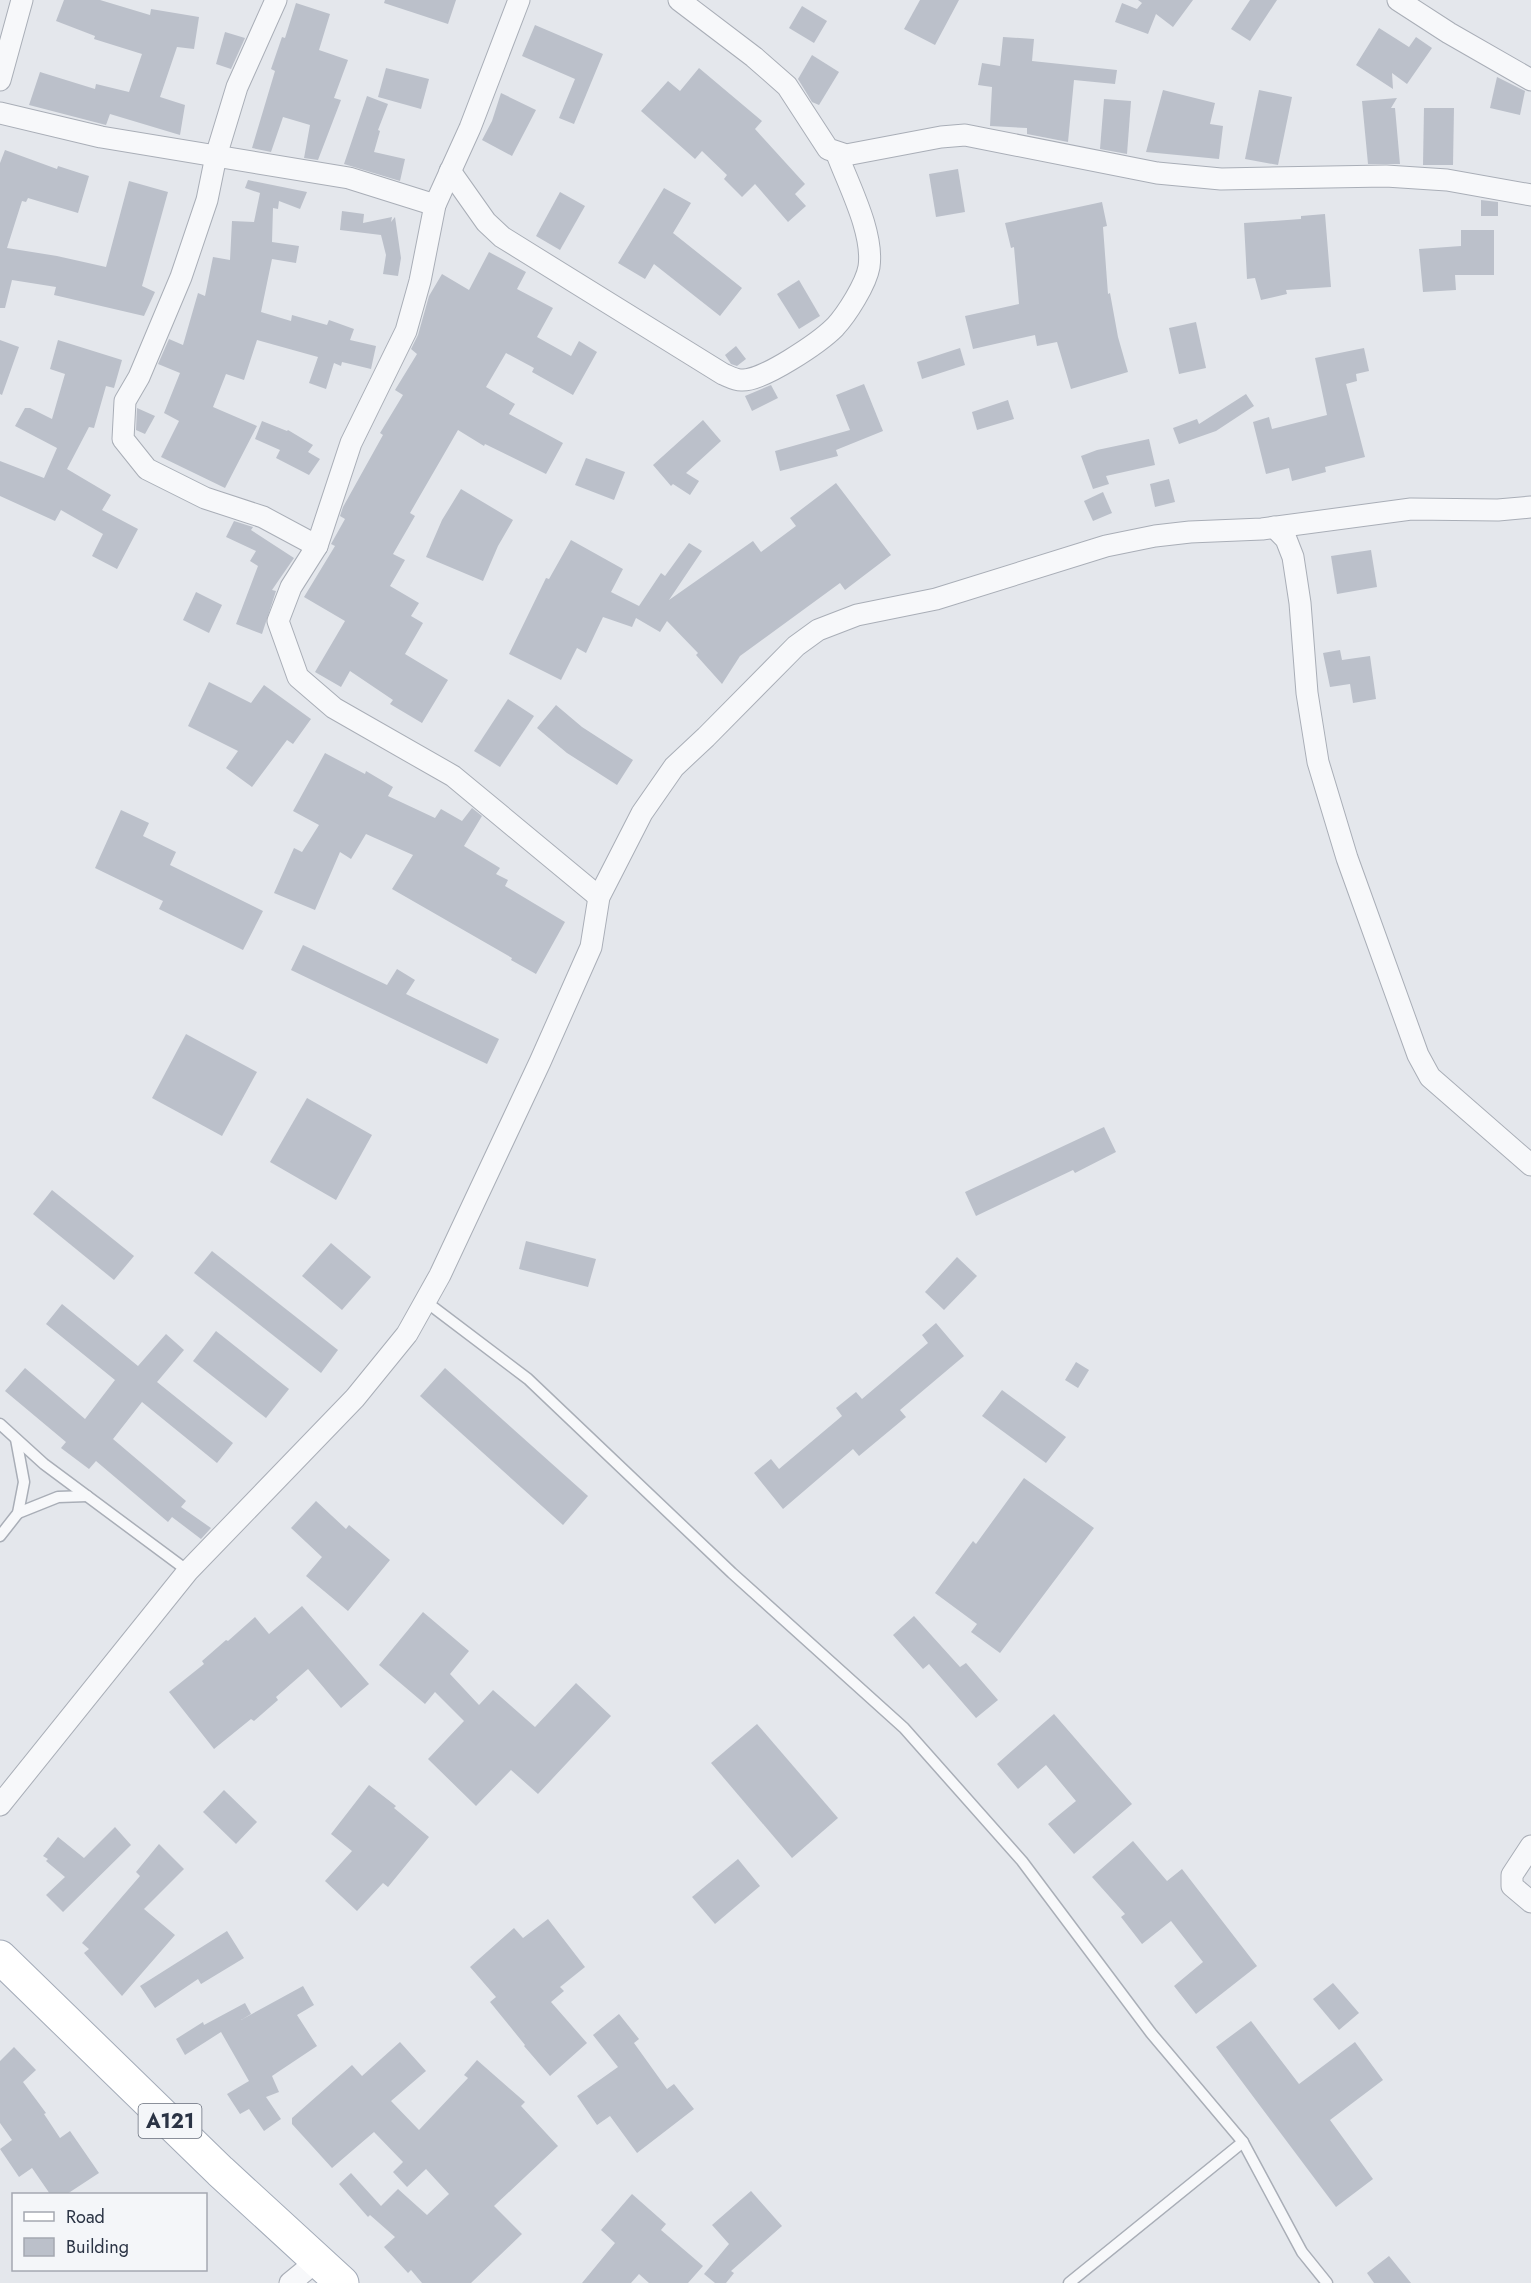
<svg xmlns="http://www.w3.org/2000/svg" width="1531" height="2283" viewBox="0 0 1531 2283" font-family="Jost,sans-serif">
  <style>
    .building { fill: #bbc0ca }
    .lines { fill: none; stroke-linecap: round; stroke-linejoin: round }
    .lane-casing { stroke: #a9aeb7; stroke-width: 13 }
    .street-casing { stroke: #a9aeb7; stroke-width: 23 }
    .primary-casing { stroke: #a3abb8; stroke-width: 35 }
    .lane { stroke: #f7f8fa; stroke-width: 10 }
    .street { stroke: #f7f8fa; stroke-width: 21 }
    .primary { stroke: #fff; stroke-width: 33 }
    .labels { text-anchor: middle; stroke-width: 5; stroke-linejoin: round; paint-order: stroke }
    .shield { fill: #f4f6f9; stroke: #676e7b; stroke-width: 1.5 }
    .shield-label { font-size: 20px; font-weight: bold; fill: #2b3445 }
  </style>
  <rect width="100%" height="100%" fill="#e4e7ec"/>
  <g class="building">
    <polygon points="64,0 100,0 150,15 151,9 199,17 194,49 177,47 160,97 185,105 180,135 110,114 106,125 29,105 40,72 95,89 96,84 129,92 142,54 94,39 95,36 56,21"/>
    <polygon points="385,0 456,0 448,24 384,3"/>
    <polygon points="920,0 959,0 935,45 904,29"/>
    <polygon points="1138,0 1193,0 1173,27 1156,14 1148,34 1115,22 1122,3 1137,9 1142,3"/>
    <polygon points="1250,0 1277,0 1250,41 1231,29"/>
    <polygon points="296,3 330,14 319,50 348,60 334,98 341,100 318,160 304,158 310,125 283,117 271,152 252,148 275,71 271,69 282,37 285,38"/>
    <polygon points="802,6 827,21 814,43 789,28"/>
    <polygon points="535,25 603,54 574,124 559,118 575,79 522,56"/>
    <polygon points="1379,28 1409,47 1416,37 1432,48 1407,84 1392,73 1393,89 1356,65"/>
    <polygon points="225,32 245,38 231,69 216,64"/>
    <polygon points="1003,37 1034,39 1032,61 1117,70 1115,84 1074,80 1068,142 1027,134 1027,128 990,126 992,87 978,85 982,63 1000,66"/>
    <polygon points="812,55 839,72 819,105 812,102 798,79"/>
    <polygon points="386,68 429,79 421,109 378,97"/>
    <polygon points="699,68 762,121 755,129 805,184 795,194 806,206 788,222 755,184 742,197 724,179 727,175 702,151 695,159 641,111 668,81 680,91"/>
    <polygon points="1497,77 1525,91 1520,115 1490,108"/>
    <polygon points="1163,90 1215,103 1210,124 1223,126 1219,159 1146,152"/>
    <polygon points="1259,90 1292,97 1278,165 1245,159"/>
    <polygon points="501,93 536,110 512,156 482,140 492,121"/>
    <polygon points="367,96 388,104 378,130 380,131 374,152 405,159 400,181 344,164"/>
    <polygon points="1397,98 1391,108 1395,108 1400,164 1368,164 1362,101"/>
    <polygon points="1104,99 1131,101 1127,154 1100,149"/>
    <polygon points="1424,108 1454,108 1453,165 1423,165"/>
    <polygon points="5,150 57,169 58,166 89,176 78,213 28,198 26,202 22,201 7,248 57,256 106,267 129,181 168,192 142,286 155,292 144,316 54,295 56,287 12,280 5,308 0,308 0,163"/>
    <polygon points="958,169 965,212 936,217 929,174"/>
    <polygon points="248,180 307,192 300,209 279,201 278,209 273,208 272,242 299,246 296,263 272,259 261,312 291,321 292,315 327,325 329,320 354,329 350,340 376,346 371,369 342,362 341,366 334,363 326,389 309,383 318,357 257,340 244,380 226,374 213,407 257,426 225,488 161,457 179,421 164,413 180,373 158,364 169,339 183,345 198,293 205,296 213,257 230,260 232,221 254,222 260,193 245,188"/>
    <polygon points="664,188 691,203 673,233 742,288 720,316 654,264 645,279 618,263"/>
    <polygon points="560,192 585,206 560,250 536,236"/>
    <polygon points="1481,200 1498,202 1498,216 1481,216"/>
    <polygon points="1102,202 1107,226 1103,227 1108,294 1110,293 1118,337 1128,372 1071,389 1057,342 1037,346 1035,335 973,349 965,316 1019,304 1014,247 1011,248 1005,223"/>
    <polygon points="342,211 364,214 363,223 392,217 391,222 395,217 401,258 398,276 383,274 386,255 381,235 340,230"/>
    <polygon points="1325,214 1331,287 1286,290 1287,294 1261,300 1255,278 1247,279 1244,223 1301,219 1301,216"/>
    <polygon points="1461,230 1494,230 1494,275 1455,275 1456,290 1423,292 1419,249 1461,246"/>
    <polygon points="489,252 526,272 517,289 553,308 537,337 571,356 579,341 597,352 573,395 532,372 534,368 506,353 486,387 515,404 509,414 563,443 546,474 485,444 484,446 458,430 410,513 415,516 393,554 405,560 390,586 419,603 411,616 423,623 405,654 448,680 422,723 390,704 393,700 350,671 341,687 315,672 345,621 304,597 335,546 331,544 345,519 340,516 343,507 383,435 380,433 403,395 395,390 417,354 411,349 418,335 429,296 442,274 469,290"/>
    <polygon points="799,280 820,316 799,329 777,294"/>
    <polygon points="1196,322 1206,368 1179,374 1169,328"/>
    <polygon points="0,340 19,347 2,395 0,394"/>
    <polygon points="58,340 122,360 114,388 106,386 94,428 89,427 67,469 111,495 102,510 138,529 117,569 92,556 103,534 61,510 55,521 0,496 0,461 44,478 57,448 15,426 25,408 30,408 52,419 65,374 50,369"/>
    <polygon points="736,346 746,359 737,366 731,364 725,355"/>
    <polygon points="960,348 965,365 922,379 917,362"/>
    <polygon points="1364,348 1369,371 1356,374 1357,381 1346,384 1365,457 1325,467 1326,472 1292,481 1289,468 1266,474 1253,422 1269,417 1272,429 1327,415 1315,358"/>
    <polygon points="864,384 883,431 836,450 838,456 780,471 775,451 850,430 836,395"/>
    <polygon points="771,385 778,398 752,411 745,396"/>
    <polygon points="1246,394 1254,406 1216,431 1179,444 1173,428 1197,419 1199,424"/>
    <polygon points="1008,400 1014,419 977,430 972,412"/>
    <polygon points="137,408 155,416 145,434 136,430"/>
    <polygon points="703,420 721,441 686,473 699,481 690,495 673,484 671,486 653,465"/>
    <polygon points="262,421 287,431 288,430 313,445 308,452 320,459 309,475 276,458 280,450 255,439"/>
    <polygon points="1149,439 1155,465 1106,476 1109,484 1093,489 1081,456 1097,450"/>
    <polygon points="586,458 625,472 614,500 575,485"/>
    <polygon points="1169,479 1175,502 1155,507 1150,484"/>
    <polygon points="836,483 891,555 845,590 840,583 740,656 722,684 696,655 698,653 667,621 660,632 636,618 632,627 603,617 586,653 577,648 561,680 509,654 546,578 549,579 571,540 623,569 611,592 639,606 661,573 665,576 689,543 702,551 669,600 753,541 761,552 796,526 790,518"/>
    <polygon points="461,489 513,520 498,546 483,581 426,557 442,520"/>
    <polygon points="1103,492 1112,513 1093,521 1084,501"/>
    <polygon points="234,521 253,527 251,530 294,558 272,590 276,591 262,634 236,624 258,566 250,561 256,551 226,537"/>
    <polygon points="1371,550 1377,587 1337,594 1331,556"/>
    <polygon points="196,592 222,605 209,633 183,620"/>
    <polygon points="1340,650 1342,660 1370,656 1376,699 1353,703 1350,684 1330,687 1323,653"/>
    <polygon points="209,682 251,703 264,685 311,719 293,744 287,740 252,787 226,768 238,751 188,726"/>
    <polygon points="508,699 534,716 500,767 474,751"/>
    <polygon points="556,705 582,727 633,760 617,785 567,753 537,728"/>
    <polygon points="325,753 365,774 366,771 393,787 388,796 435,818 441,809 462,821 472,808 482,816 464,846 500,868 496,874 508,880 505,886 565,922 536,974 511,960 512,958 392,889 413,855 366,834 351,859 340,852 315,910 274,893 294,848 302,852 319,825 293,811"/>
    <polygon points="121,810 149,823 143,836 176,852 170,865 263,911 243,950 159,909 163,901 95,868"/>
    <polygon points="303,945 387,985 397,969 415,980 406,994 499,1039 487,1064 291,970"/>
    <polygon points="186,1034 257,1072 222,1136 152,1098"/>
    <polygon points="307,1098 372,1135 336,1200 270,1162"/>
    <polygon points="1104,1127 1116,1152 1075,1173 1073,1170 976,1216 965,1192"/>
    <polygon points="52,1190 134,1256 114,1280 33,1214"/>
    <polygon points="526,1241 596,1259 588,1287 519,1269"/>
    <polygon points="331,1243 371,1277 342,1310 302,1276"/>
    <polygon points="212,1251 338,1350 321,1373 194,1273"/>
    <polygon points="957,1257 977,1276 944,1310 925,1292"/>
    <polygon points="62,1304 138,1366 166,1334 184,1350 157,1382 233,1443 217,1463 142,1402 113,1439 186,1501 181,1507 211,1528 201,1539 172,1517 168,1522 96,1461 89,1469 61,1448 66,1442 5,1391 25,1368 85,1419 115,1380 46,1324"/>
    <polygon points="936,1323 964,1356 900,1410 906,1417 859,1456 853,1449 783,1509 754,1473 771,1459 779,1469 842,1416 836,1408 856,1392 862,1399 928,1343 922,1335"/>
    <polygon points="216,1331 289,1389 266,1418 193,1361"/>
    <polygon points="1076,1362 1089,1370 1078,1388 1065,1380"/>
    <polygon points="445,1368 588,1496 563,1525 420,1396"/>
    <polygon points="1002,1390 1066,1437 1046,1463 982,1416"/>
    <polygon points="1024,1478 1094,1528 1000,1653 971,1632 977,1624 935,1593 973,1541 976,1544"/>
    <polygon points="316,1501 346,1529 349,1525 390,1560 348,1611 306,1576 322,1557 291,1528"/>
    <polygon points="302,1606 369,1684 341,1708 308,1669 276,1697 278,1700 254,1721 251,1719 214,1749 169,1692 204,1664 202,1661 226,1640 228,1641 255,1617 269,1634"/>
    <polygon points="423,1612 469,1651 450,1674 479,1705 493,1690 535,1727 576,1683 611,1716 538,1794 511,1770 476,1806 428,1759 464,1721 435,1692 425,1704 379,1665"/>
    <polygon points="914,1616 960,1667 966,1663 998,1700 976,1718 929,1664 923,1669 893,1635"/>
    <polygon points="1054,1714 1132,1804 1074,1854 1048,1824 1076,1801 1046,1765 1018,1789 997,1764"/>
    <polygon points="757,1724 838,1818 792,1858 711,1763"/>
    <polygon points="369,1785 396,1806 394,1808 429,1837 388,1887 383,1883 357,1911 325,1881 352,1851 331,1834"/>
    <polygon points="224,1790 257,1822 236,1844 203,1812"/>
    <polygon points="115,1827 131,1845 63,1912 46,1895 65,1877 46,1861 48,1859 43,1856 58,1837 84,1858"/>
    <polygon points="1133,1841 1167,1881 1182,1869 1257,1966 1196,2014 1174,1986 1203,1962 1171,1921 1142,1944 1121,1917 1125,1914 1092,1877"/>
    <polygon points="159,1844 184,1869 144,1909 175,1935 122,1996 84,1953 89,1949 82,1943 140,1876 136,1872"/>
    <polygon points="738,1859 760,1886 715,1924 692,1897"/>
    <polygon points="548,1919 585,1967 560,1987 564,1991 551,2002 587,2043 550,2076 524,2046 525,2045 490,2002 496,1997 470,1967 514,1928 523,1938"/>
    <polygon points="227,1931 244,1958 201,1984 198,1979 155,2008 140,1986"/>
    <polygon points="1333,1983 1359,2013 1339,2030 1313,1999"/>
    <polygon points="303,1986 314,2005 297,2015 317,2046 272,2076 279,2092 266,2097 281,2119 264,2131 249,2109 240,2114 227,2094 249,2081 221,2032 185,2055 176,2039 203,2022 204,2025 245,2003 251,2014 241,2020"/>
    <polygon points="619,2014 639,2039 634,2043 667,2089 674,2084 694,2109 637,2153 610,2116 597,2125 577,2096 618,2067 593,2035"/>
    <polygon points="1251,2021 1299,2084 1355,2042 1383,2080 1330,2120 1373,2179 1336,2207 1216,2047"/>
    <polygon points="400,2042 426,2071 391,2101 419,2130 468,2078 464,2075 477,2060 525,2102 521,2106 558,2146 494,2206 522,2234 471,2283 422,2283 411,2270 408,2273 384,2247 395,2237 370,2215 368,2217 339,2184 351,2173 381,2206 398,2189 427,2215 449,2194 426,2169 407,2187 393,2172 403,2162 374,2132 332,2168 292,2124 292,2118 352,2065 362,2076"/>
    <polygon points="14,2047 36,2070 23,2082 46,2113 44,2114 60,2138 70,2131 99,2173 67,2194 50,2194 32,2168 19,2177 0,2149 12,2140 0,2123 0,2061"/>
    <polygon points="751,2191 782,2226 731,2271 734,2273 726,2283 715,2283 704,2274 729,2244 712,2225"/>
    <polygon points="632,2194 666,2224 661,2230 703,2266 688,2283 649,2283 639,2274 631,2283 582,2283 615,2243 601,2230"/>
    <polygon points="1389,2256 1411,2283 1374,2283 1367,2273"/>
  </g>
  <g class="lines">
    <defs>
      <g id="lane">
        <polyline points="425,1301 528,1379 732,1573 904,1728 1022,1861 1151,2033 1243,2142 1302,2252 1327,2283"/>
        <polyline points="0,1424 44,1464 188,1571"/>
        <polyline points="18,1513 58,1497 87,1496"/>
        <polyline points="0,1536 18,1513 24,1482 16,1439"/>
        <polyline points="1069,2283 1243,2142"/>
      </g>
      <g id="street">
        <polyline points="276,0 237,87 216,156 207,200 181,277 139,377 125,401 123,439 147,469 205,498 263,517 317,546"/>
        <polyline points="519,0 470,128 435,205 420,281 406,331 351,443 317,546 291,587 278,621 298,677 334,708 453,776 599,897"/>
        <polyline points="679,0 754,57 787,86 828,149 846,155 941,137 965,135 1157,173 1221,179 1386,176 1447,180 1531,195"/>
        <polyline points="1398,0 1449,33 1531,80"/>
        <polyline points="0,80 22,0"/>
        <polyline points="0,113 101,137 349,178 435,205"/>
        <path d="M450,171L486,222L502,237L723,374C728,376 735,380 741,380C762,382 820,342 835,327C847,314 866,284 869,267C874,233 849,186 837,154"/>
        <polyline points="1274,527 1286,539 1293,557 1300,603 1307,693 1318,762 1347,858 1418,1055 1430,1077 1531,1165"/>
        <polyline points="0,1805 188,1571 355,1398 407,1334 440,1275 540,1062 591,947 599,897 642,813 674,767 706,737 796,646 818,630 857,615 936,599 1106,546 1155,536 1190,532 1262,529 1411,509 1498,510 1531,507"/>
        <polyline points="1531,1846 1512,1875 1512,1886 1531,1902"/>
        <polyline points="290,2283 318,2260"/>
      </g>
      <polyline id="primary" points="0,1957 220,2171 342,2283"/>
    </defs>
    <use href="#lane" class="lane-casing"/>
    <use href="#street" class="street-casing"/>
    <use href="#primary" class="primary-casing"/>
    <use href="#lane" class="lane"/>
    <use href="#street" class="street"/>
    <use href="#primary" class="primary"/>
  </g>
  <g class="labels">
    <rect class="shield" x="138.5" y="2104" width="63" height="34" rx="4.5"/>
    <g class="shield-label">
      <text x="170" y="2128">A121</text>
    </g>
  </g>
  <rect x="12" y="2193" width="195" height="78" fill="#f4f6f9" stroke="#a4a8b1" stroke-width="1.5"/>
  <rect x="24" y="2212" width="30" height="9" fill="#ffffff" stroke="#a4a8b1" stroke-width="1.5"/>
  <text x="66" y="2223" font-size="18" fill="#2b3445">Road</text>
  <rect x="24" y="2238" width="30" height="18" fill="#bbc0ca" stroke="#a4a8b1" stroke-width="1.5"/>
  <text x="66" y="2253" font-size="18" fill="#2b3445">Building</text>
</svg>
